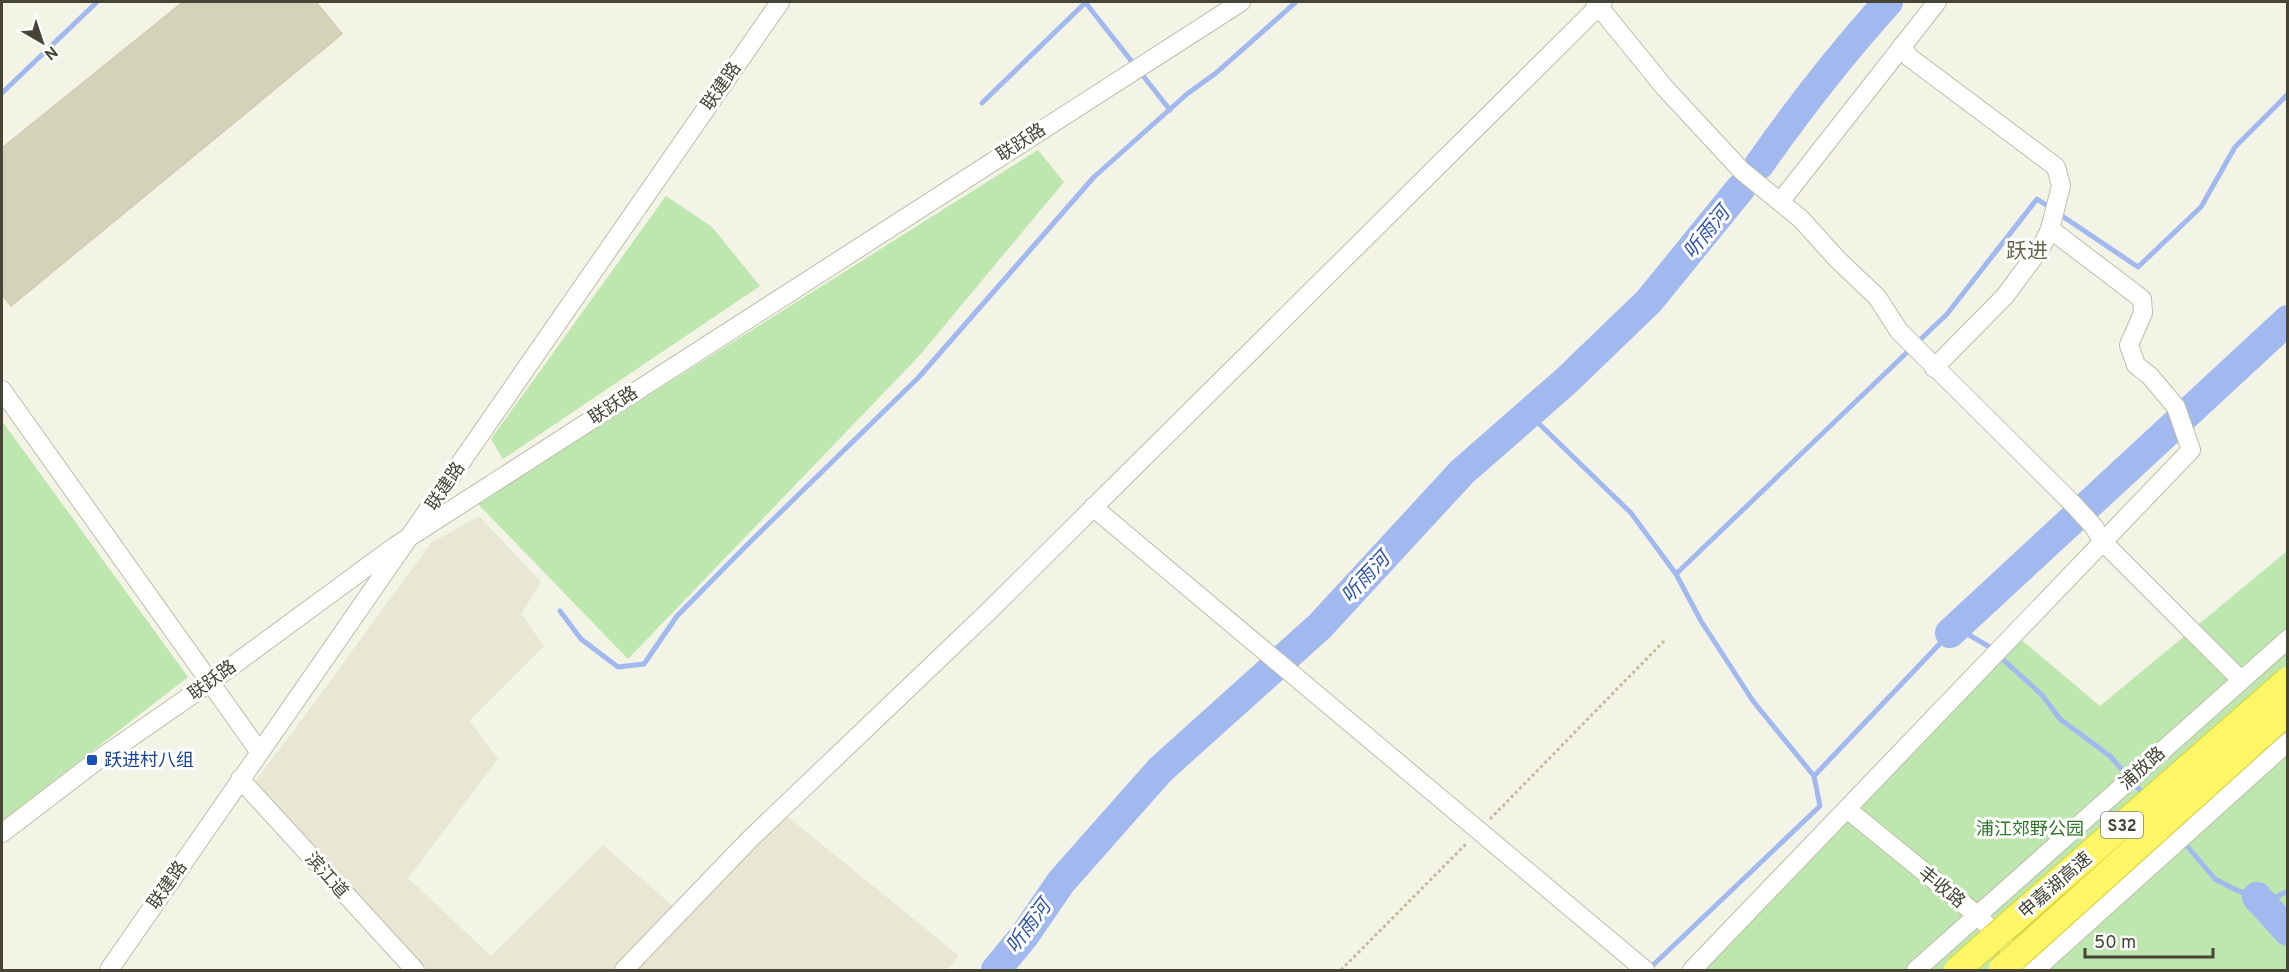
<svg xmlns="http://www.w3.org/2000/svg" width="2289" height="972" viewBox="0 0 2289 972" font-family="Overpass,'Noto Sans SC',sans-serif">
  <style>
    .residential { fill: #e7e7d4 }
    .green { fill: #bde7af }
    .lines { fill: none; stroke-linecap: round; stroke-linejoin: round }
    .stream { stroke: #a2b9f0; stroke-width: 5 }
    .river { stroke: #a2b9f0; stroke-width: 30 }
    .building { fill: #d5d2bc; stroke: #cfccaf; stroke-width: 1.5 }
    .minor-casing { stroke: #bebda9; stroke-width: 20 }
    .path { stroke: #c0be9a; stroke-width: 3; stroke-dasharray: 3 3; stroke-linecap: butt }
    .minor { stroke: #fff; stroke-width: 18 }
    .highway-bridge-casing { stroke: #dcd137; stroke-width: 28; stroke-linecap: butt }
    .highway-bridge { stroke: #fdf767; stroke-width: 26 }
    .transit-dot { fill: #1a4fb4; stroke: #fff; stroke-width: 2 }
    .labels { text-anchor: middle; stroke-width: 6; stroke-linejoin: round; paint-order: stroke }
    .shield { fill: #fff; stroke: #7e7c72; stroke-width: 1.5 }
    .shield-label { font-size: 16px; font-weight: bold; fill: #464435 }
    .street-label { font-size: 18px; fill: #464435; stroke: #fff }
    .transit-label { font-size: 18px; fill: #164399; stroke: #fff; text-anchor: start }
    .park-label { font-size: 18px; fill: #2f7729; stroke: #fff }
    .water-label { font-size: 20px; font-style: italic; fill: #2f54b1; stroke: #fff }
    .quarter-label { font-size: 21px; fill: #68664d; stroke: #fff }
  </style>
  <rect width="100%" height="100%" fill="#f3f3e6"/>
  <polygon class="residential" points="479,516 541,582 521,614 544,646 469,721 498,759 408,878 491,956 603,845 683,915 787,816 959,956 947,970 415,970 249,789 298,725 431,543"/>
  <g class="green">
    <polygon points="1038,150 1064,182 920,355 628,659 477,503"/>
    <polygon points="666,196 712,227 760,286 503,459 491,439"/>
    <polygon points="2,421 188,677 2,821"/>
    <polygon points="2287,551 2287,970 1695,970 2018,637 2100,706"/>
  </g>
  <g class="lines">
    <g class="stream">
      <polyline points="1085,2 1170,110"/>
      <polyline points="2,93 97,2"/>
      <polyline points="982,103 1086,2"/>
      <polyline points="1529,414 1631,513 1676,574 1701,621 1753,701 1814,776 1950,633 1964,632 1988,646 2042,695 2060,719 2110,756 2145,796"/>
      <polyline points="1676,574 1947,314 2037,199 2138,267 2201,207 2235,147 2288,94"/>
      <polyline points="560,611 581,639 618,667 644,664 677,616 747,545 919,377 1094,177 1187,94 1216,73 1296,2"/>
      <polyline points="2170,826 2215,879 2238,891 2270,900 2288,891"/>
      <polyline points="1649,969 1820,806 1814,776"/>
    </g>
    <g class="river">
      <path d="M1759,165C1799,108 1842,53 1888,2"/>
      <polyline points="1950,633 2288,320"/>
      <polyline points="2257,897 2288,931"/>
      <polyline points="996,970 1024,936 1061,882 1160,770 1320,626 1462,472 1566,381 1649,301 1740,189"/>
    </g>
  </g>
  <polygon class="building" points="183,2 316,2 342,34 11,306 2,295 2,148"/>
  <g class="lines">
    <defs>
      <g id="minor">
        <polyline points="1595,2 1665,88 1742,171 1801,219 1837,259 1877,297 1899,331 2074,505 2094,527 2103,542 2241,680"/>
        <polyline points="1902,46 1909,57 2056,167 2061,186 2050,229 2042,246 2005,296 1934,368"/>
        <polyline points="1780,202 1937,2"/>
        <polyline points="2,390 259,751"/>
        <polyline points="1093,507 1645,970"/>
        <polyline points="240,779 415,970"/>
        <polyline points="1847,809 1977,915 2024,963"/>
        <polyline points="2,833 95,762 209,683 394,547 1241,2"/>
        <polyline points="109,970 780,2"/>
        <polyline points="624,970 750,839 989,611 1603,2"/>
        <polyline points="1692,970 2191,450 2176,407 2150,376 2136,365 2129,345 2143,313 2142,299 2050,229"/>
        <polyline points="1916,970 2288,639"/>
        <polyline points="2035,970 2288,742"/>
      </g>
    </defs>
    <use href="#minor" class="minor-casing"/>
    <g class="path">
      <polyline points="1490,819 1665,640"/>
      <polyline points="1341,970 1467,843"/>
    </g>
    <use href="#minor" class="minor"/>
    <defs>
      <g id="highway-bridge">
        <polyline points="1957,970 2288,680"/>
        <polyline points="2001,970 2288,711"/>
      </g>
    </defs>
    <use href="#highway-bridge" class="highway-bridge-casing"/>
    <use href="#highway-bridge" class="highway-bridge"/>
  </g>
  <rect class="transit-dot" x="86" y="754" width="12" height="12" rx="3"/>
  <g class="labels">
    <rect class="shield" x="2101" y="812" width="42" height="26" rx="4.5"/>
    <g class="shield-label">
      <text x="2122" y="831">S32</text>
    </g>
    <g class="street-label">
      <text transform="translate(721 86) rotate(-55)" y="6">联建路</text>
      <text transform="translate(1021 142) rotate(-33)" y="6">联跃路</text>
      <text transform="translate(613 405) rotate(-33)" y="6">联跃路</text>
      <text transform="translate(445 486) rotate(-56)" y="6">联建路</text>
      <text transform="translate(212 680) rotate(-36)" y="6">联跃路</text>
      <text transform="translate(2142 768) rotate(-42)" y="6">浦放路</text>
      <text transform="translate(327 875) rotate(48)" y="6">滨江道</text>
      <text transform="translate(167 885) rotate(-55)" y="6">联建路</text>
      <text transform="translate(2055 885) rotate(-41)" y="6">申嘉湖高速</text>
      <text transform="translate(1942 887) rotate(39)" y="6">丰收路</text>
    </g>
    <g class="transit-label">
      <text x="104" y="766">跃进村八组</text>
    </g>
    <g class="park-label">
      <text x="2030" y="835">浦江郊野公园</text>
    </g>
    <g class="water-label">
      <text transform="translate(1706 232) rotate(-51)" y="7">听雨河</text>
      <text transform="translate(1365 577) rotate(-47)" y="7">听雨河</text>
      <text transform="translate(1028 926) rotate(-53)" y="7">听雨河</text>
    </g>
    <g class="quarter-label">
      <text x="2027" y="258">跃进</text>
    </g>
  </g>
  <rect width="2289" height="972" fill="none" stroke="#464435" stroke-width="6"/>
  <g transform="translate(42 42) rotate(141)" stroke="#ffffff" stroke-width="4.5" paint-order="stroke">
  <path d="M0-4.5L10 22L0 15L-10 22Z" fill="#464435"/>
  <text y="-9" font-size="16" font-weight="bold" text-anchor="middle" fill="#464435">N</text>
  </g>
  <path d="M2085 948v9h128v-9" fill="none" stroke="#464435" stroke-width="3"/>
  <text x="2094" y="948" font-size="18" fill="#464435" stroke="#ffffff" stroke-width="4.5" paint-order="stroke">50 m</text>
</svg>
